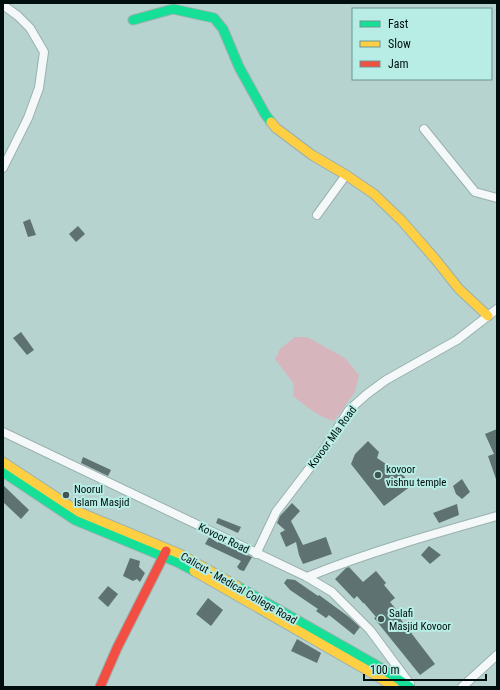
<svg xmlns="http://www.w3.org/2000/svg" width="500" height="690" viewBox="0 0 500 690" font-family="'Roboto Condensed',sans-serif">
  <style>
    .green { fill: #d7b5bd }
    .building { fill: #5d7271 }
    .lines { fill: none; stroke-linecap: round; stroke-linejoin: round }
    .street-casing { stroke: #9ab1ae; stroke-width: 10 }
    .fast-casing { stroke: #9ab1ae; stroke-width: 11 }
    .slow-casing { stroke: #9ab1ae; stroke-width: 11 }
    .jam-casing { stroke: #9ab1ae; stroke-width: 11 }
    .street { stroke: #f4f8f8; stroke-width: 8 }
    .fast { stroke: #16e098; stroke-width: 9 }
    .slow { stroke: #ffcf43; stroke-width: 9 }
    .jam { stroke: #f24e42; stroke-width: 9 }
    .poi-dot { fill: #405451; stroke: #b7ede5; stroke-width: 1.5 }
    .labels { text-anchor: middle; stroke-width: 4; stroke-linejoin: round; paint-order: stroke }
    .street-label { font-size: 11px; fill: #000f0d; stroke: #b7ede5 }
    .poi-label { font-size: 11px; fill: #000f0d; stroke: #b7ede5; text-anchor: start }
  </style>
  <rect width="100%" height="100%" fill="#b6d3cf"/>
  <path class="green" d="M295,337H307L345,358L359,375L355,392L334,421C318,417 306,406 293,396L294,384L275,359L280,349Z"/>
  <g class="building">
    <polygon points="30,219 36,235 28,237 23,222"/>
    <polygon points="78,226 85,234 76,242 69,234"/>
    <polygon points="21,332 34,350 27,355 13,338"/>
    <polygon points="497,429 497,479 496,479 488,456 494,454 485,434"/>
    <polygon points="368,441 379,452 377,458 404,476 411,486 384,506 351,464 355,454"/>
    <polygon points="83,457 111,470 108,476 81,463"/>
    <polygon points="462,479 470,492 462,499 456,494 453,486"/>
    <polygon points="3,485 29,510 21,519 3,502"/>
    <polygon points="292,503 300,511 291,521 303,545 326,537 332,554 303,564 299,555 296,542 286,547 280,533 285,530 277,523 280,516"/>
    <polygon points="457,504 459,515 439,523 433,513"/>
    <polygon points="218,518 241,527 238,533 216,523"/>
    <polygon points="209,537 218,543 218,542 252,557 244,571 240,570 237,567 241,561 205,544"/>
    <polygon points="429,546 441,555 430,564 421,555"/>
    <polygon points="130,558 140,561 139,567 145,573 140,582 137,579 133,581 123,576"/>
    <polygon points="349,567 363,582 376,571 386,583 384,585 395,598 390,602 401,615 399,617 435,664 420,675 374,618 376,617 364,603 363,603 357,596 354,599 335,579 346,568"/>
    <polygon points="287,579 295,580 318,596 319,595 349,617 360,627 354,635 329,615 326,618 316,611 318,609 290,590 284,583"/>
    <polygon points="108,586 118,594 108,607 98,598"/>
    <polygon points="208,598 223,610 211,626 196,614"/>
    <polygon points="297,639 321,653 317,663 291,651"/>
  </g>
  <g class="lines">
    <defs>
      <g id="street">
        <polyline points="3,5 18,16 30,28 44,52 39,88 28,118 3,168"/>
        <polyline points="424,129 475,192 497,198"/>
        <polyline points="317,215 346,175"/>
        <polyline points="3,432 307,577 332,592 370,630 410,684"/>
        <polyline points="256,554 276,512 325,448 349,410 367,394 386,380 457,340 497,309"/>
        <path d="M307,577C369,552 433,534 497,516"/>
        <polyline points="462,687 497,655"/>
      </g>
      <g id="fast">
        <polyline points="133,20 173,9 214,18 223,29 239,67 265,114 271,122"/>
        <polyline points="3,472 75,520 177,562 194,571"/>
        <polyline points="237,586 376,665 410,687"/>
      </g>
      <g id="slow">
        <polyline points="271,122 276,128 312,155 346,175 374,194 402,221 436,260 459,289 488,316"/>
        <polyline points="3,462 79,512 180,554 237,586"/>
        <polyline points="194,571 372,673 394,687"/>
      </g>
      <polyline id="jam" points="100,687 117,648 166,551"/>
    </defs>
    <use href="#street" class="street-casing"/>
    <use href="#fast" class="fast-casing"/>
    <use href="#slow" class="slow-casing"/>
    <use href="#jam" class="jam-casing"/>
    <use href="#street" class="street"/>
    <use href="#fast" class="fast"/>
    <use href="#slow" class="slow"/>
    <use href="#jam" class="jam"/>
  </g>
  <g class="poi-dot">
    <circle cx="378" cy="475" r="4"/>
    <circle cx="66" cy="495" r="4"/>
    <circle cx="381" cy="619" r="4"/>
  </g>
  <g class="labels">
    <g class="street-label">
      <text transform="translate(332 437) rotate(-54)" y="4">Kovoor Mla Road</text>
      <text transform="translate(224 538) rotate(26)" y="4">Kovoor Road</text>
      <text transform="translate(239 588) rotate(30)" y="4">Calicut - Medical College Road</text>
    </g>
    <g class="poi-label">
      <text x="386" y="473">kovoor<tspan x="386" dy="13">vishnu temple</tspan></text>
      <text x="74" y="493">Noorul<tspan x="74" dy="13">Islam Masjid</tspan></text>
      <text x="389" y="617">Salafi<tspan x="389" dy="13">Masjid Kovoor</tspan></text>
    </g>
  </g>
  <rect width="500" height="690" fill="none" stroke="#000f0d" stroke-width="8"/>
  <rect x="352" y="8" width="140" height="72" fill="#b7ede5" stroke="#6e948f"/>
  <rect x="360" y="21" width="20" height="6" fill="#16e098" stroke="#6e948f"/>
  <text x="388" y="28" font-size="12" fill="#000f0d">Fast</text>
  <rect x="360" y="41" width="20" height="6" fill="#ffcf43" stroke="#6e948f"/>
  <text x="388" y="48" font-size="12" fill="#000f0d">Slow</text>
  <rect x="360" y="61" width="20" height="6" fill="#f24e42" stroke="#6e948f"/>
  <text x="388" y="68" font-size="12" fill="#000f0d">Jam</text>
  <path d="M364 674v6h122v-6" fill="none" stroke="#000f0d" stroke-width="2"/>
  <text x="370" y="674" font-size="12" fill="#000f0d" stroke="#b7ede5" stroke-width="3" paint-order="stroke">100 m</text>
</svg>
